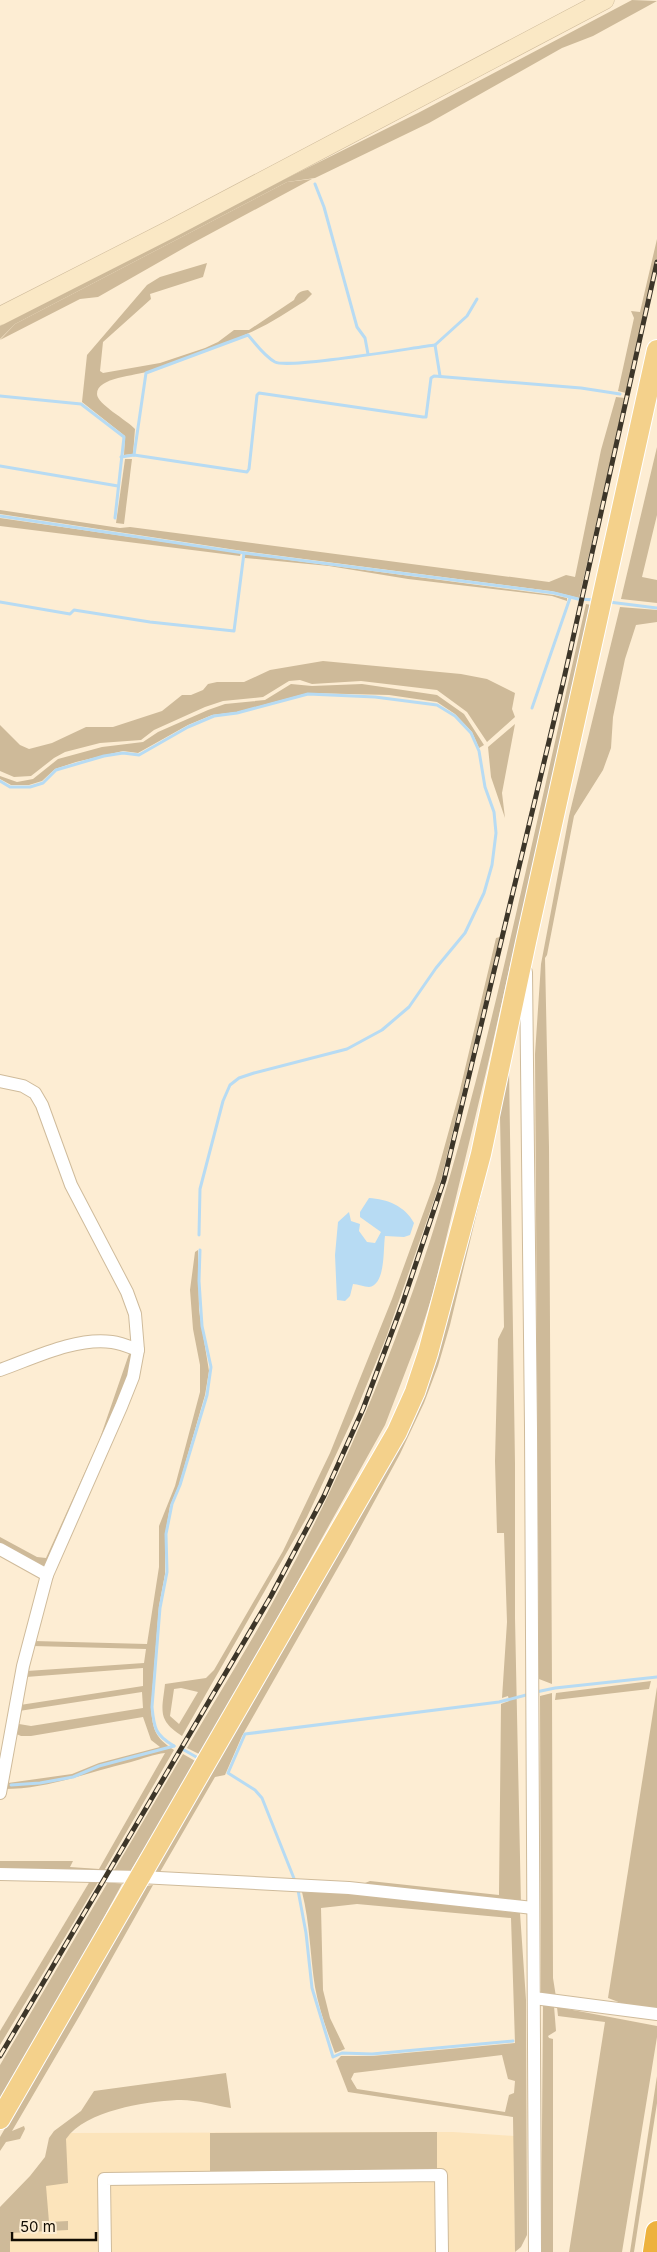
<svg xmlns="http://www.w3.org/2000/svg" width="657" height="2252" viewBox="0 0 657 2252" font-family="Inter,sans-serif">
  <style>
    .built { fill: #fce4bb }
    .green { fill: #ceba99; fill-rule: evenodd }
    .forest { fill: #cfba99 }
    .water { fill: #b7dbf3 }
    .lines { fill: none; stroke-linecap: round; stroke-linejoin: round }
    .stream { stroke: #b7dbf3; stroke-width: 3 }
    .street-casing { stroke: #cfbb9b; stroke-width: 14 }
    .secondary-casing { stroke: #cfbb9b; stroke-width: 19 }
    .primary-casing { stroke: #fff; stroke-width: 22 }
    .highway-casing { stroke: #fff; stroke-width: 24 }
    .street { stroke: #fff; stroke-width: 12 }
    .secondary { stroke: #fae8c5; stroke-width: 18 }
    .primary { stroke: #f4d18b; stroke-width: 20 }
    .highway { stroke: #edb23e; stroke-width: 22 }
    .rail-casing { stroke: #3d3629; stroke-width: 5 }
    .rail { stroke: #fdedd3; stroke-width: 3; stroke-dasharray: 9; stroke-linecap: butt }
  </style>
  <rect width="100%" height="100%" fill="#fdedd3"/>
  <polygon class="built" points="453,2132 514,2136 515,2252 0,2252 0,2229 70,2133"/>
  <g class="green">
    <polygon points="632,0 657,1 593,36 562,48 429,123 315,178 287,182 15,324 0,339 0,326 283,180 418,113"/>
    <polygon points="657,239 657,258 626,393 618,391 634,318 631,311 640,312"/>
    <path d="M207,263L203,277L150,294L151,299L103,342L100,371L103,373L160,363L205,348L218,342L234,330H249L294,300C297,293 300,291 308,290L312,294L305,301C287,312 268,325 249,333C217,348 182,359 149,371C136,376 97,377 97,394C97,404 127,420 135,429L133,454L124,455L125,436L82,402L87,355L147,285L160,277Z"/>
    <polygon points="616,397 625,398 579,598 551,591 243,551 0,514 0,510 120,528 130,527 549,582 566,575 575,577 601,450"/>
    <polygon points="657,447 657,515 642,577 657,580 657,603 621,599"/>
    <polygon points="125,459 132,459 124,524 116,523"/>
    <polygon points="0,518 241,553 240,556 0,526"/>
    <polygon points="245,554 554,595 567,598 567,601 552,596 408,579 329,566 245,558"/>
    <path d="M586,604L591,605L488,1064L433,1293L421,1331L385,1425L201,1755L187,1748C218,1695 251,1643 280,1589C329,1500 371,1406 406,1310C445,1205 473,1096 499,987C529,860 557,732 586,604Z"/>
    <polygon points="620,607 657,610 657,622 636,625 625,659 613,717 611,748 603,770 574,816 547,955 545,958 549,1147 552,1684 539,1679 535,1054 541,964 569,816"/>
    <polygon points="323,661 461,674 487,679 515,693 512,709 515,717 487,742 467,712 437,690 361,681 312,684 300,680 289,681 263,697 223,701 205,707 154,730 141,740 100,743 65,752 54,758 31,776 14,777 0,771 0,725 20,745 29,749 52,743 86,727 113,727 162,711 182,695 191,695 203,690 208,684 217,682 244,682 270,670"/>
    <polygon points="291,684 312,686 362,684 437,695 464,714 484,745 479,748 472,732 455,714 437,702 389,695 308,693 237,712 212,715 188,725 138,753 123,751 76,762 55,769 42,781 29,785 11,785 0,779 0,776 17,782 33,779 58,759 102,747 143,742 158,732 208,710 225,704 265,700"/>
    <polygon points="515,724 502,793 505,818 491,777 488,747"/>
    <path d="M500,937L441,1180L386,1338L353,1418L307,1517L182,1736C157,1720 162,1711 165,1684L206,1678L214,1670L283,1551L330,1453L392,1299L435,1181L459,1094L496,938ZM181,1688L198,1692L179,1724L170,1716L174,1689Z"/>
    <polygon points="509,1068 515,1463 515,1618 521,1905 360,1885 370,1881 499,1895 501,1704 509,1701 508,1696 502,1698 507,1622 504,1533 497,1533 495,1461 498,1339 504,1327 500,1116 450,1325 438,1366 424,1403 400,1454 348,1550 242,1736 225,1775 215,1777 160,1872 154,1873 386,1469"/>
    <path d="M198,1250L199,1310L209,1371L205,1395L179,1485L170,1506L165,1536V1574L159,1606L151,1708C153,1731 155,1737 174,1750L102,1874L0,1869V1861H73L70,1867L99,1869L165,1753C154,1754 142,1759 131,1762C89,1772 48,1789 4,1789L8,1783L72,1774L99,1763L160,1747L151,1740L143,1717L31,1736H21L14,1733L19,1724L31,1726L143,1708L142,1692L19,1711L20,1705L143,1686V1668L26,1677L27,1671L144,1663L146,1649L33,1646L34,1641L147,1644L159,1567V1526L175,1486L200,1392V1365L193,1329L190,1290L195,1252Z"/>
    <polygon points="129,1354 134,1355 131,1376 46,1564 42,1566 0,1544 0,1537 37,1557 46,1558 99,1441"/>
    <polygon points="651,1681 649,1689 555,1700 556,1693"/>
    <polygon points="657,1687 657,2013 642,2011 608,1998"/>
    <polygon points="552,1693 553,1978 556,1997 541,1995 540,1696"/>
    <polygon points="183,1754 197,1762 128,1875 112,1874"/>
    <polygon points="90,1881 98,1882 0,2045 0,2031"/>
    <polygon points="108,1882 122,1884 49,2018 0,2100 0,2065"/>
    <polygon points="153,1885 80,2015 12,2131 24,2126 25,2129 20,2139 6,2142 0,2151 0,2137 146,1886"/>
    <path d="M302,1892L349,1894L520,1913L526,2000L527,2235L521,2247L515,2252L513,2117L348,2092L336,2061L341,2056H372L515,2043L511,1918L357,1904L321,1908L323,1990L330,2018L345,2049L335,2053C327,2031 319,2009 315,1987C310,1955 310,1923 302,1892ZM502,2055L508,2079L515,2081L514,2093L509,2095L505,2112L357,2089L351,2079L354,2073Z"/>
    <polygon points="543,2005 554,2006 556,2031 548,2036 549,2038 553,2039 553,2252 541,2252"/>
    <polygon points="557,2007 657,2026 657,2037 622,2252 569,2252 605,2022 558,2016"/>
    <path d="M226,2073L231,2108C214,2105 194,2099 177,2100C145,2102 86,2110 66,2139L68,2183L46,2186L49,2222L68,2221V2230L10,2233V2252H0V2207L30,2176L45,2157L49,2138L54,2131L81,2111L94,2091Z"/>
    <polygon points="657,2076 657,2103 634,2252 630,2252"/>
    <polygon points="437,2132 437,2170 210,2175 210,2133"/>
  </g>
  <polygon class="forest" points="312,179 191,244 98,297 80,299 0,340 15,324 287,182"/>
  <path class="water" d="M369,1198C387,1199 405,1206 414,1223L410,1235L404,1237L385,1236C383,1248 386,1285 369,1287C364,1287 358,1284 353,1284L350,1296L345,1301L337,1300L335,1255L338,1222L349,1212L351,1221L360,1224L359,1231L367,1242L375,1243L381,1232L360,1217V1212Z"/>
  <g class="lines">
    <g class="stream">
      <polyline points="315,184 324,207 357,327 365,338 368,354"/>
      <polyline points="435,345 467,316 477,299"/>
      <polyline points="0,396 81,404 124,437 115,518"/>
      <path d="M134,455L146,373L248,335C256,344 264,356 275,362C289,369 411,348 435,345L440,376"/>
      <polyline points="121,457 134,455 247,472 249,469 257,395 259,393 423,417 426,417 431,378 434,376 581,388 620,394"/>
      <polyline points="0,466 118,486"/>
      <polyline points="0,516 244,553 554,593 578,599 596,600"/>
      <polyline points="0,602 70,614 74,610 150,622 234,631 244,553"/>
      <polyline points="609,602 657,608"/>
      <polyline points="532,708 570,598"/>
      <polyline points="0,781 10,787 30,787 43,783 56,770 104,756 123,753 139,755 188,727 214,716 237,713 308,694 375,697 437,705 455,716 471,733 479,751 485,787 494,812 496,833 492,865 484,893 465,933 436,968 409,1007 382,1030 347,1049 254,1073 239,1078 230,1085 223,1101 200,1189 199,1235"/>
      <polyline points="536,1692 555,1688 657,1677"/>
      <path d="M174,1746C155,1735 154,1728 152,1707L160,1608L167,1572L166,1534L172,1504L180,1485L207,1395L211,1367L202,1326L199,1281L200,1250"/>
      <polyline points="184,1750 198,1758"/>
      <polyline points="11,1785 40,1783 73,1777 99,1766 174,1746"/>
      <polyline points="295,1881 262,1798 255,1790 228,1773 245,1734 499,1702 530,1694"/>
      <polyline points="298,1890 306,1933 312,1988 333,2057 342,2053 372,2054 513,2041"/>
    </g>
    <defs>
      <g id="street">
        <polyline points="526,972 531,1428 535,2252"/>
        <polyline points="0,1081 23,1086 35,1093 42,1105 71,1185 127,1292 135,1314 138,1350 133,1377 121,1407 47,1575 23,1666 0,1793"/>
        <path d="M0,1370C34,1358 75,1337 112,1342C120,1343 130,1347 138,1350"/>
        <polyline points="0,1549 47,1575"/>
        <polyline points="0,1874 140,1877 349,1888 533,1908"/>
        <polyline points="534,1998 657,2014"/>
        <polyline points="105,2252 104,2179 441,2175 442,2252"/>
      </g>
      <polyline id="secondary" points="0,316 169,230 605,0"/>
      <polyline id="primary" points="0,2119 397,1432 415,1392 428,1353 481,1154 526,942 657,350"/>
      <polyline id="highway" points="654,2252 657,2232"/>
    </defs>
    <use href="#street" class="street-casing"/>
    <use href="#secondary" class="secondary-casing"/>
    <use href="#primary" class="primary-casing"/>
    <use href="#highway" class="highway-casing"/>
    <use href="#street" class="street"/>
    <use href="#secondary" class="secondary"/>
    <use href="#primary" class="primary"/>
    <use href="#highway" class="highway"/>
    <defs>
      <polyline id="rail" points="0,2056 271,1596 324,1496 363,1409 402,1305 444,1180 563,683 657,262"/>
    </defs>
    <use href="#rail" class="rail-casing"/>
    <use href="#rail" class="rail"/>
  </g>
  <path d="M12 2232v8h84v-8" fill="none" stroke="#120c03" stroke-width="2.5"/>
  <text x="20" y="2232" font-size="15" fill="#120c03" stroke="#fdedd3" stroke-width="4" paint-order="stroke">50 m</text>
</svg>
